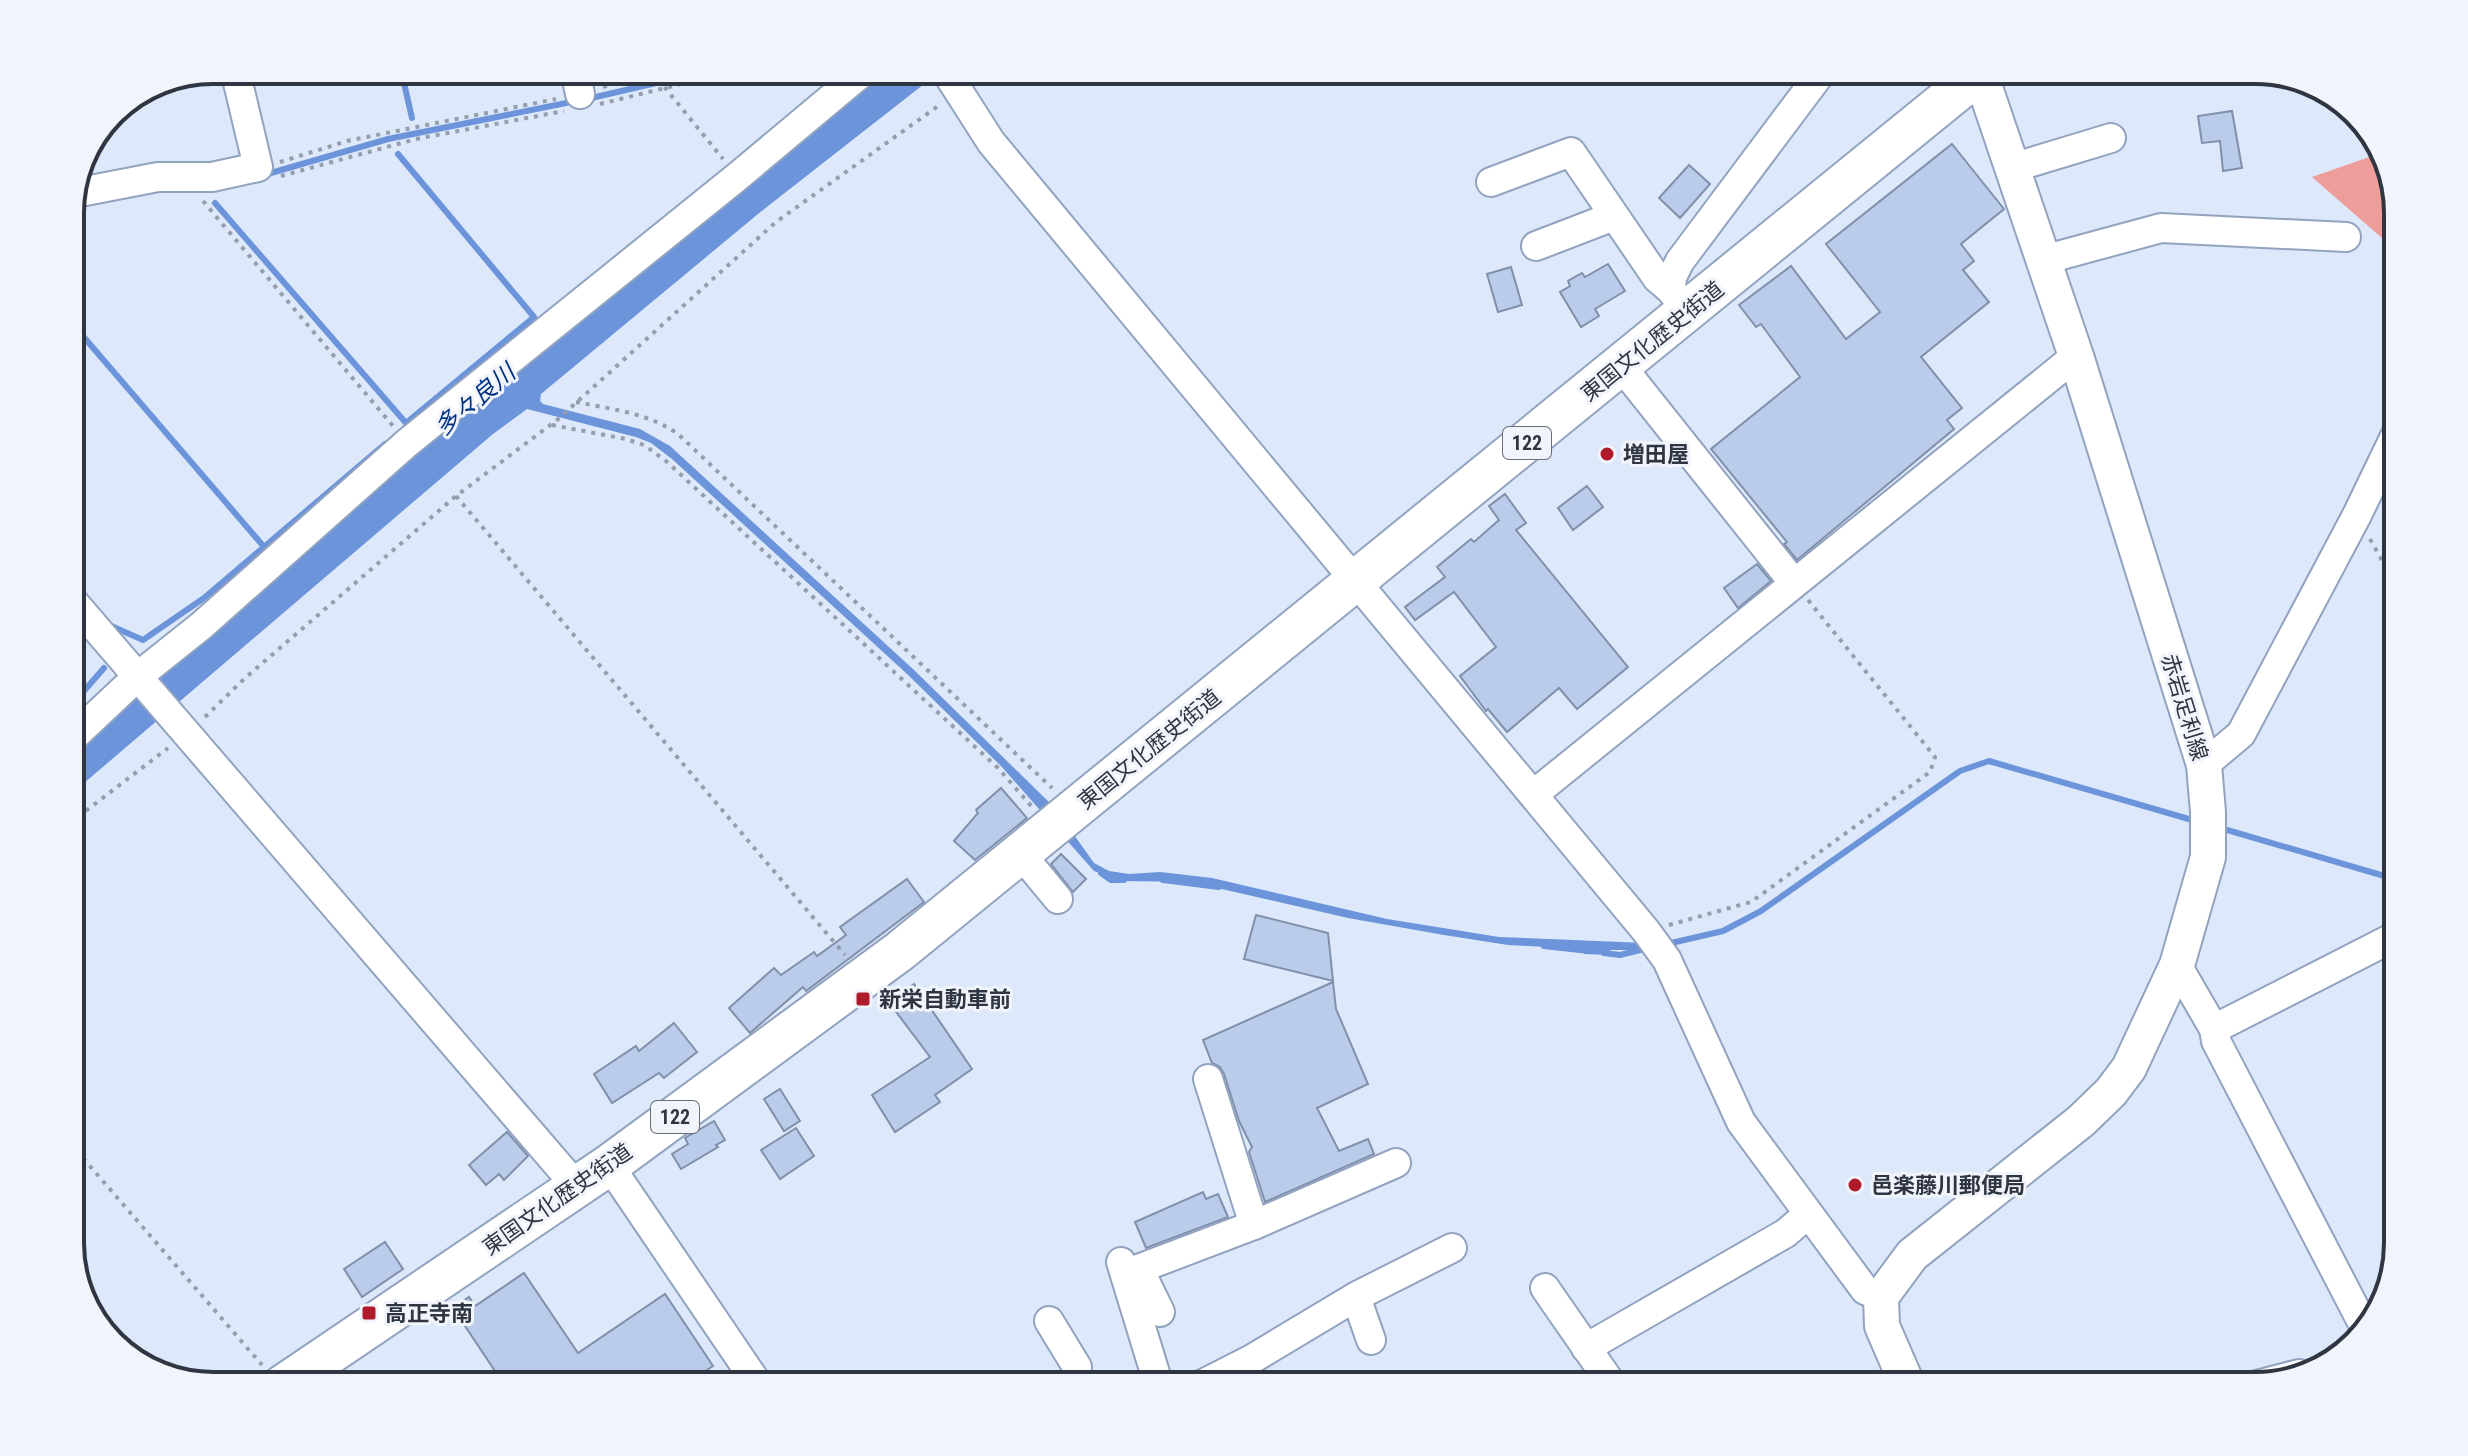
<svg xmlns="http://www.w3.org/2000/svg" width="2468" height="1456" viewBox="0 0 2468 1456" font-family="'Roboto Condensed','Noto Sans JP',sans-serif">
  <style>
    .green { fill: #ed9e9a }
    .water { fill: #6b94da }
    .lines { fill: none; stroke-linecap: round; stroke-linejoin: round }
    .stream { stroke: #6b94da; stroke-width: 6 }
    .building { fill: #bacce9; stroke: #8090ab; stroke-width: 2 }
    .minor-casing { stroke: #92a3bf; stroke-width: 32 }
    .major-casing { stroke: #92a3bf; stroke-width: 38 }
    .highway-casing { stroke: #92a3bf; stroke-width: 44 }
    .path { stroke: #959ead; stroke-width: 4; stroke-dasharray: 4 6; stroke-linecap: butt }
    .minor { stroke: #fff; stroke-width: 28 }
    .major { stroke: #fff; stroke-width: 34 }
    .highway { stroke: #fff; stroke-width: 40 }
    .poi-dot { fill: #af1b2b; stroke: #f1f4fb; stroke-width: 3 }
    .labels { text-anchor: middle; stroke-width: 6; stroke-linejoin: round; paint-order: stroke }
    .shield { fill: #f1f4fb; stroke: #696f79; stroke-width: 2 }
    .shield-label { font-size: 20px; font-weight: bold; fill: #2f3641 }
    .street-label { font-size: 22px; fill: #2f3641; stroke: #f1f4fb }
    .poi-label { font-size: 22px; font-weight: bold; fill: #2f3641; stroke: #f1f4fb; text-anchor: start }
    .water-label { font-size: 24px; font-style: italic; fill: #003283; stroke: #f1f4fb }
    .rim { fill: none; stroke: #2f3641; stroke-width: 4 }
  </style>
  <rect width="100%" height="100%" fill="#dde8fa"/>
  <polygon class="green" points="2381,153 2398,204 2398,243 2390,245 2312,177"/>
  <polygon class="water" points="879,70 942,70 758,214 541,394 540,401 543,404 640,429 670,446 914,670 1055,808 1094,863 1109,871 1129,874 1160,872 1212,878 1387,919 1499,937 1645,943 1650,950 1610,950 1609,955 1584,954 1584,949 1508,945 1444,935 1348,918 1191,882 1121,881 1094,871 1001,766 906,673 672,459 651,443 636,437 527,409 493,434 70,795 70,753 298,552"/>
  <g class="lines">
    <g class="stream">
      <polyline points="401,70 412,118"/>
      <polyline points="587,99 712,70"/>
      <polyline points="264,175 388,139 576,101"/>
      <polyline points="215,203 406,423 534,317 398,154"/>
      <polyline points="70,321 265,548"/>
      <polyline points="109,625 143,640 204,598 385,444"/>
      <polyline points="70,707 104,668"/>
      <polyline points="2217,827 2398,880"/>
      <polyline points="1101,873 1111,880 1124,880"/>
      <polyline points="1163,880 1219,887"/>
      <polyline points="1667,944 1723,931 1761,911 1960,771 1989,761 2199,822"/>
      <polyline points="1544,946 1589,951"/>
      <polyline points="1604,953 1620,955 1644,949"/>
    </g>
  </g>
  <g class="building">
    <polygon points="2232,111 2242,168 2223,171 2220,141 2202,143 2198,116"/>
    <polygon points="1952,144 2004,209 1961,244 1974,261 1963,270 1989,302 1921,357 1962,408 1947,420 1954,429 1797,560 1784,544 1787,542 1711,449 1800,377 1761,324 1756,327 1739,305 1791,266 1846,339 1880,312 1826,244"/>
    <polygon points="1689,165 1710,184 1680,218 1659,198"/>
    <polygon points="1608,264 1625,291 1595,309 1599,316 1581,327 1560,292 1570,286 1568,281 1582,273 1585,277"/>
    <polygon points="1511,267 1522,305 1498,312 1487,274"/>
    <polygon points="1587,486 1603,507 1573,530 1558,508"/>
    <polygon points="1505,494 1526,523 1516,530 1628,667 1577,709 1559,688 1507,732 1488,709 1486,711 1460,676 1496,647 1454,592 1415,620 1405,607 1445,577 1437,567 1471,539 1474,542 1499,520 1489,506"/>
    <polygon points="1757,564 1771,581 1738,608 1724,588"/>
    <polygon points="1001,788 1027,818 975,860 954,841 978,813 976,810"/>
    <polygon points="1061,854 1086,879 1073,892 1051,864"/>
    <polygon points="907,879 924,902 806,991 803,987 750,1033 729,1008 774,968 781,975 814,952 817,956 846,935 840,927"/>
    <polygon points="1256,915 1328,933 1333,981 1244,959"/>
    <polygon points="1333,982 1336,1009 1368,1084 1317,1108 1339,1151 1368,1139 1374,1154 1265,1202 1249,1152 1252,1147 1239,1121 1224,1074 1220,1067 1212,1063 1203,1040"/>
    <polygon points="914,984 972,1069 935,1095 940,1102 895,1132 872,1095 930,1057 888,1001"/>
    <polygon points="674,1023 697,1052 664,1078 659,1073 612,1103 594,1074 636,1046 639,1051"/>
    <polygon points="780,1089 800,1121 784,1131 764,1099"/>
    <polygon points="714,1121 725,1140 716,1145 718,1147 681,1169 672,1154 688,1144 685,1138"/>
    <polygon points="796,1128 814,1156 780,1179 761,1150"/>
    <polygon points="507,1132 528,1156 504,1180 499,1174 486,1185 469,1165"/>
    <polygon points="1203,1192 1206,1199 1218,1194 1228,1217 1146,1248 1135,1222"/>
    <polygon points="385,1242 403,1269 362,1297 344,1269"/>
    <polygon points="524,1273 578,1353 665,1294 713,1366 682,1386 505,1386 453,1308 469,1297 475,1306"/>
  </g>
  <g class="lines">
    <defs>
      <g id="minor">
        <polyline points="575,70 580,94"/>
        <polyline points="945,70 991,142 1646,931 1667,960 1741,1122 1865,1290 1881,1297"/>
        <polyline points="2012,168 2111,138"/>
        <polyline points="1491,182 1571,152 1657,278 1671,290"/>
        <polyline points="75,193 158,177 212,177 258,167 235,70"/>
        <polyline points="1536,246 1614,216"/>
        <polyline points="2043,260 2161,228 2346,237"/>
        <polyline points="1687,312 1671,290 1672,277 1680,261 1823,70"/>
        <polyline points="1621,366 1794,583"/>
        <polyline points="70,598 577,1187"/>
        <polyline points="70,740 137,677 201,626 407,443 737,177 865,70"/>
        <polyline points="2204,765 2241,734 2357,515 2398,430"/>
        <polyline points="1534,794 2076,356"/>
        <polyline points="1020,853 1058,899"/>
        <polyline points="2177,965 2214,1029 2216,1041 2365,1328"/>
        <polyline points="2214,1029 2398,935"/>
        <polyline points="1208,1079 1254,1225"/>
        <polyline points="609,1165 759,1386"/>
        <polyline points="1121,1262 1159,1386"/>
        <polyline points="1139,1269 1160,1312"/>
        <polyline points="1125,1274 1254,1225 1396,1163"/>
        <polyline points="1545,1288 1613,1386"/>
        <polyline points="1356,1297 1371,1340"/>
        <polyline points="1049,1321 1077,1367"/>
        <polyline points="1586,1348 1786,1233 1808,1214"/>
        <polyline points="1199,1386 1252,1359 1357,1296 1452,1248"/>
        <polyline points="2253,1386 2299,1374"/>
      </g>
      <polyline id="major" points="1908,1386 1882,1326 1881,1297 1912,1255 2081,1121 2111,1092 2129,1068 2177,965 2208,857 2208,812 2204,765 2076,356 1979,70"/>
      <polyline id="highway" points="282,1386 609,1165 900,951 1983,70"/>
    </defs>
    <use href="#minor" class="minor-casing"/>
    <use href="#major" class="major-casing"/>
    <use href="#highway" class="highway-casing"/>
    <g class="path">
      <polyline points="603,87 653,73 723,159"/>
      <polyline points="600,104 738,70"/>
      <polyline points="280,162 347,141 556,99"/>
      <polyline points="281,176 416,139 564,111"/>
      <polyline points="203,201 393,426"/>
      <path d="M576,402C610,409 649,413 678,434L1052,788"/>
      <polyline points="552,425 626,439 644,445 666,461 998,768 1033,808"/>
      <polyline points="456,496 845,955"/>
      <polyline points="2370,539 2398,589"/>
      <polyline points="205,717 244,679 456,496 557,420 776,222 941,104"/>
      <polyline points="70,823 168,748"/>
      <polyline points="1669,925 1751,902 1930,772 1935,757 1808,600"/>
      <polyline points="70,1143 262,1365"/>
    </g>
    <use href="#minor" class="minor"/>
    <use href="#major" class="major"/>
    <use href="#highway" class="highway"/>
  </g>
  <g class="poi-dot">
    <circle cx="1607" cy="454" r="8"/>
    <rect x="855" y="991" width="16" height="16" rx="4"/>
    <circle cx="1855" cy="1185" r="8"/>
    <rect x="361" y="1305" width="16" height="16" rx="4"/>
  </g>
  <g class="labels">
    <g class="shield">
      <rect x="1503" y="427" width="48" height="32" rx="6"/>
      <rect x="651" y="1101" width="48" height="32" rx="6"/>
    </g>
    <g class="shield-label">
      <text x="1527" y="450">122</text>
      <text x="675" y="1124">122</text>
    </g>
    <g class="street-label">
      <text transform="translate(1652 341) rotate(-39)" y="8">東国文化歴史街道</text>
      <text transform="translate(2185 707) rotate(73)" y="8">赤岩足利線</text>
      <text transform="translate(1149 749) rotate(-39)" y="8">東国文化歴史街道</text>
      <text transform="translate(557 1199) rotate(-35)" y="8">東国文化歴史街道</text>
    </g>
    <g class="poi-label">
      <text x="1623" y="462">増田屋</text>
      <text x="879" y="1007">新栄自動車前</text>
      <text x="1871" y="1193">邑楽藤川郵便局</text>
      <text x="385" y="1321">高正寺南</text>
    </g>
    <g class="water-label">
      <text transform="translate(475 400) rotate(-40)" y="8">多々良川</text>
    </g>
  </g>
  <path d="M0 0H2468V1456H0ZM213 84H2255A129 129 0 0 1 2384 213V1243A129 129 0 0 1 2255 1372H213A129 129 0 0 1 84 1243V213A129 129 0 0 1 213 84Z" fill="#f1f4fb" fill-rule="evenodd"/>
  <path class="rim" d="M213 84H2255A129 129 0 0 1 2384 213V1243A129 129 0 0 1 2255 1372H213A129 129 0 0 1 84 1243V213A129 129 0 0 1 213 84Z"/>
</svg>
